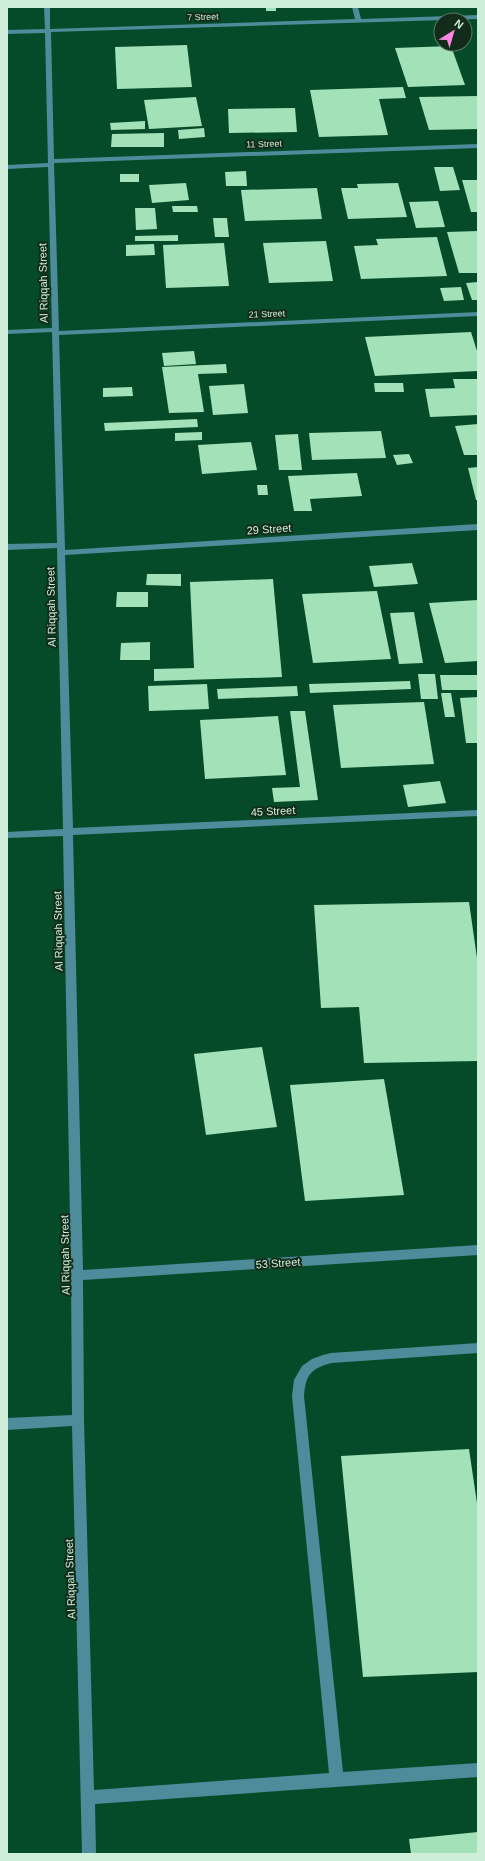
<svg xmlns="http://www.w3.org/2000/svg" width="485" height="1861" viewBox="0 0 485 1861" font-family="Helvetica,sans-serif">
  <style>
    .building { fill: #a3e1b8 }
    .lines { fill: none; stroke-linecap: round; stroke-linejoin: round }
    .minor { fill: #4f8c9b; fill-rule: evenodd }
    .labels { text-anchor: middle; stroke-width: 4; stroke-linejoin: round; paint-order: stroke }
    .far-street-label { font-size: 9px; fill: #cfeed9; stroke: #122b1b }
    .street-label { font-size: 11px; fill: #cfeed9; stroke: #122b1b }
  </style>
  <rect width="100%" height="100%" fill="#064b29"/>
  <g class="building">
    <rect x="266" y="7" width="10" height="4"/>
    <polygon points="187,45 192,87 117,89 115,47"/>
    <polygon points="451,46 465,85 408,87 395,48"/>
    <polygon points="403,87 406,98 379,99 388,135 319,137 310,90"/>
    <polygon points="478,96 478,129 429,130 419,97"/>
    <polygon points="196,97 202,126 149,129 144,100"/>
    <polygon points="295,108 297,132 229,133 228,109"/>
    <polygon points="145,121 145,129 111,130 110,123"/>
    <polygon points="204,128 205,137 179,139 178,130"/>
    <polygon points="164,133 164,147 111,147 112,134"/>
    <polygon points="434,167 453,167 460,190 440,191"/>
    <polygon points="246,171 247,186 226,186 225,172"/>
    <rect x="120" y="174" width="19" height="8"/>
    <polygon points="462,180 478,180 478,212 471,212"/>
    <polygon points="186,183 189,200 152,203 149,185"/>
    <polygon points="398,183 407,217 348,219 341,188 358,188 357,184"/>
    <polygon points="317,188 322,219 245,221 241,190"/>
    <polygon points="438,201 445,227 416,228 409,202"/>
    <polygon points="172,206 197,206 198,212 173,212"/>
    <polygon points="135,208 155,208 157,229 136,230"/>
    <polygon points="213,218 227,218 229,237 215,237"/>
    <polygon points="478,231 478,273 459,273 447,232"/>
    <polygon points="178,235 178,241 135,241 135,236"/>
    <polygon points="437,237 447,276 361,279 354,246 378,245 376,239"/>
    <polygon points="326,241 333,281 269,283 263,243"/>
    <polygon points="224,243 229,286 166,288 163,245"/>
    <polygon points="154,244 155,255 126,256 126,245"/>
    <polygon points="478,282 478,300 472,300 466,283"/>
    <polygon points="461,287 464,300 444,301 440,288"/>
    <polygon points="471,332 478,354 478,371 375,376 365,337"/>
    <polygon points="194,351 196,364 164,366 162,353"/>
    <polygon points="226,364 227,373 198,374 204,412 169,413 162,367"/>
    <polygon points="453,379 478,379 478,415 430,417 425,389 455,388"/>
    <polygon points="374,383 403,383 404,392 375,392"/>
    <polygon points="244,384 248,413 213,415 209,386"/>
    <polygon points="132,387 133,396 103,397 103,388"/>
    <polygon points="197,419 198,427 105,431 104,423"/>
    <polygon points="478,424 478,455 464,455 455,426"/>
    <polygon points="381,431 386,458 312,460 309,433"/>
    <polygon points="202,432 202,440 175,441 175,433"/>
    <polygon points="298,434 302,470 279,470 275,435"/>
    <polygon points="251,442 257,470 202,474 198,445"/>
    <polygon points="409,454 413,463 397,465 393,455"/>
    <polygon points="478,467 478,500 476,500 468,468"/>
    <polygon points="357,473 362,496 310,499 312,511 294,511 288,476"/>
    <polygon points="257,485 267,485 268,495 258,495"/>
    <polygon points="412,563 418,584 374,587 369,566"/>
    <polygon points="147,574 181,574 181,586 146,585"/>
    <polygon points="273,579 282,677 154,681 154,669 194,668 190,582"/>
    <polygon points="377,591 391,659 313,663 302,594"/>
    <polygon points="117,592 148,592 148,607 116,607"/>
    <polygon points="478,600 478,661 445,663 429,603"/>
    <polygon points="414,612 423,663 399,664 390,613"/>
    <polygon points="150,642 150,660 120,660 121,643"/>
    <polygon points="418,674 435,674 438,699 421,699"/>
    <polygon points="440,675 478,675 478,690 442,690"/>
    <polygon points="410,681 411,689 310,693 309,684"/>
    <polygon points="207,684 209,709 149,711 148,686"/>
    <polygon points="297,686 298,696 218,699 217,689"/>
    <polygon points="441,693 451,693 455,717 445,717"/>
    <polygon points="478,697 478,743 466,743 460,698"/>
    <polygon points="424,702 434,764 341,768 333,705"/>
    <polygon points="290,711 305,711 318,800 274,802 272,788 300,787"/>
    <polygon points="278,716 286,775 205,779 200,720"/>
    <polygon points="440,781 446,803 408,807 403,785"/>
    <polygon points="469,902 478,965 478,1061 364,1063 359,1007 321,1008 314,905"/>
    <polygon points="262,1047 277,1127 206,1135 194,1054"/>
    <polygon points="384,1079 404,1195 305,1201 290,1085"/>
    <polygon points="469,1449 478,1510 478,1672 363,1677 341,1456"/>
    <polygon points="478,1832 478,1854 411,1854 409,1839"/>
  </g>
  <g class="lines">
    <path class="minor" d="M44,7H50V29L355,19L352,7H358L361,19L478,15V19L51,32L54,159L478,144V148L54,163L59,331L478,312V316L59,335L65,550L478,524V530L65,555L73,828L478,810V816L73,835L83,1270L478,1245V1255L83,1280L84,1420L94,1790L329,1773L292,1396L294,1380L302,1366L312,1359L323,1355L331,1353L478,1343V1353L331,1363C310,1369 306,1375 304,1396L343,1772L478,1763V1777L95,1804L96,1854H82L72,1426L7,1430V1418L72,1415L71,1275L63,836L7,838V832L63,829L57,548L7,550V544L57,543L52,332L7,334V330L52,328L48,167L7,169V165L48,163L45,33L7,34V30L45,29Z"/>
  </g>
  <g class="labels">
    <g class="far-street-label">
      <text transform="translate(203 17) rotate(-2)" y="3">7 Street</text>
      <text transform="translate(264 144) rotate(-2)" y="3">11 Street</text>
      <text transform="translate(267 314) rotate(-2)" y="3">21 Street</text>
    </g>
    <g class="street-label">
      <text transform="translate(43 283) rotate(-91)" y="4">Al Riqqah Street</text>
      <text transform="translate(269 529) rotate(-4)" y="4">29 Street</text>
      <text transform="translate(51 607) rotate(-91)" y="4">Al Riqqah Street</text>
      <text transform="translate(273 811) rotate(-3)" y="4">45 Street</text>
      <text transform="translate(58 931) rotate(-91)" y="4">Al Riqqah Street</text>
      <text transform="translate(65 1255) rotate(-91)" y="4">Al Riqqah Street</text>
      <text transform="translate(278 1263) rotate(-4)" y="4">53 Street</text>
      <text transform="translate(70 1579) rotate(-92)" y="4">Al Riqqah Street</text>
    </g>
  </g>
  <rect width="485" height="1861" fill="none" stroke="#cfeed9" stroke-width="16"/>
  <g transform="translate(453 32) rotate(37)"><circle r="19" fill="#122b1b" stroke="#5e7967"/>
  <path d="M0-3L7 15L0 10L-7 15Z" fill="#fc86e4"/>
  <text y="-6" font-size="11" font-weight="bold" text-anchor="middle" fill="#cfeed9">N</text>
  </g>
</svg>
